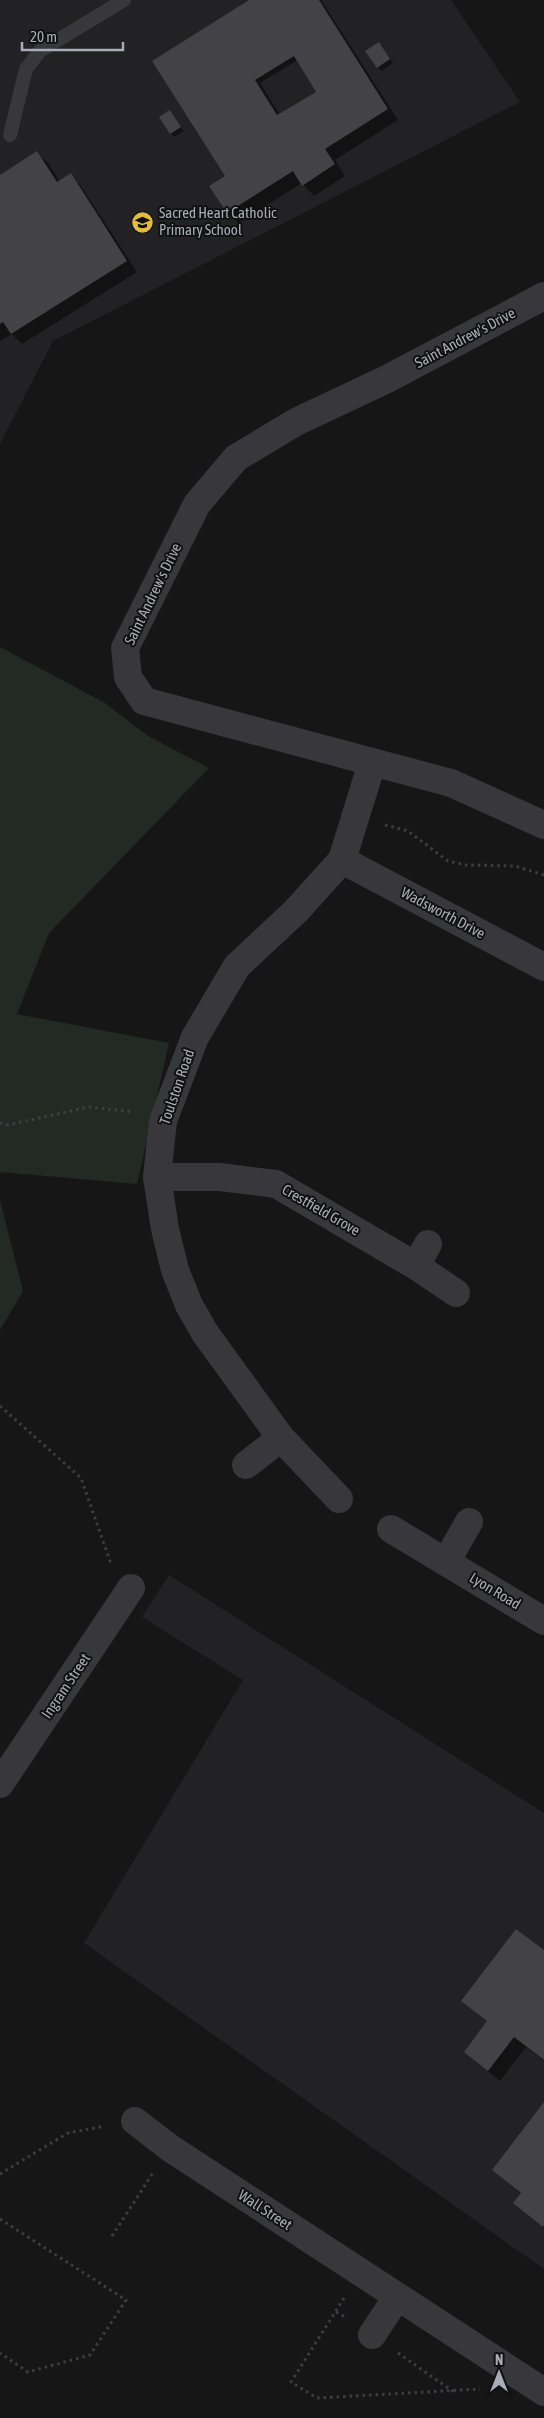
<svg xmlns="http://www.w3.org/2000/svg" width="544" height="2418" viewBox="0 0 544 2418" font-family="'Asap Condensed',sans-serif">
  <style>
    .built { fill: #222224 }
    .green { fill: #222a23 }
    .shadow { fill: #0007; fill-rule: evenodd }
    .building { fill: #434347; fill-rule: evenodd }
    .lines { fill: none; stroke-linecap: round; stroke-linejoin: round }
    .path { stroke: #3d3e43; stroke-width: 3; stroke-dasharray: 2.5 4; stroke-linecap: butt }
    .lane { stroke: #37373c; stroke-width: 14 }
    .street { stroke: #37373c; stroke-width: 28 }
    .labels { text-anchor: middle; stroke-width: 4; stroke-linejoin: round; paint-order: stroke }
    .poi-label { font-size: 15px; fill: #a9acb6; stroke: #111112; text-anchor: start }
    .street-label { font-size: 15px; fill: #a9acb6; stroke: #111112 }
  </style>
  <rect width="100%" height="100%" fill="#161617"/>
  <g class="built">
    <polygon points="0,0 451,0 520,102 53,341 0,444"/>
    <polygon points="169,1575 544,1813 544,2269 84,1943 243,1680 142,1617"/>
  </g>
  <g class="green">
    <polygon points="0,647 105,703 148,736 209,768 49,933 17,1014 169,1043 137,1184 0,1172"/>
    <polygon points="0,1200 23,1291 0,1330"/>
  </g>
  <g class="shadow">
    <path d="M251,0H321L398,120L335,160L345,176L314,196L302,183L238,223L228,212L227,177ZM298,60L317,92L280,115L260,83Z"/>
    <polygon points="379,43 393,63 382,71 378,67"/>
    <polygon points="170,111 184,131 174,137 171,133"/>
    <polygon points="37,153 48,163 60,182 71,175 81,186 137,272 22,344 12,334 0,341 0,176"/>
    <polygon points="544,1952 544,2061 526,2047 500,2081 465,2052 488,2022 463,2001"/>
    <polygon points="544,2104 544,2228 514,2203 521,2194 493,2170"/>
  </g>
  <g class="building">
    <path d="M249,0H319L388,109L325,149L335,164L302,186L293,171L227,213L209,186L225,176L152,61ZM294,56L316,92L277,115L255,80Z"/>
    <polygon points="379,42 390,59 377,68 365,51"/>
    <polygon points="170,110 181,127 170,134 159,117"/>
    <polygon points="37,151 57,182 71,173 127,261 11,334 3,322 0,324 0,175"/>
    <polygon points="516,1929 544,1950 544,2060 514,2037 488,2071 464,2052 487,2021 461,2001"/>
    <polygon points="544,2102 544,2225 543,2227 513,2203 521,2193 492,2170"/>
  </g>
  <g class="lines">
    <g class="path">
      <polyline points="385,825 408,831 448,861 466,865 515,866 544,875"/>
      <polyline points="0,1123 8,1125 89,1107 134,1112"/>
      <polyline points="0,1406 81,1478 111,1564"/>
      <polyline points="0,2174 68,2133 105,2126"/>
      <polyline points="0,2219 126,2300 90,2355 28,2372 0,2353"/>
      <polyline points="112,2236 153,2173"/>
      <polyline points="344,2298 291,2382 317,2398 480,2389"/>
      <polyline points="336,2312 347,2318"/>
      <polyline points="398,2353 454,2392"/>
    </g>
    <polyline class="lane" points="10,135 26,69 40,51 124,0"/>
    <g class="street">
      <polyline points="544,296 387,379 296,422 236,458 197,504 125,648 128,677 144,701 451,783 544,825"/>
      <polyline points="342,860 544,967"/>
      <polyline points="157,1177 220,1177 276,1184 416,1266 456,1293"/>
      <polyline points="416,1266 428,1244"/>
      <polyline points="246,1465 281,1438"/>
      <polyline points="339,1499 281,1438 205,1333 189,1305 175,1270 165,1229 157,1177 163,1121 195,1037 237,966 296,911 342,860 372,763"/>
      <polyline points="391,1529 544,1621"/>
      <polyline points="446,1562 469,1522"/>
      <polyline points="0,1784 131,1588"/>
      <polyline points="135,2121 170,2148 544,2392"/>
      <polyline points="372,2335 397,2297"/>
    </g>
  </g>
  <defs>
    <symbol id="school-disc" viewBox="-11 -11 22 22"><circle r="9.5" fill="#e4bb41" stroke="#111112"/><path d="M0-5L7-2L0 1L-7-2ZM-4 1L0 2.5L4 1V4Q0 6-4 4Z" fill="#111"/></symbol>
  </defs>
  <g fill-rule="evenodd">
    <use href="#school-disc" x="130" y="210" width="25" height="25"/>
  </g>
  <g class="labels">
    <g class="poi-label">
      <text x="159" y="218">Sacred Heart Catholic<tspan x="159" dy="17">Primary School</tspan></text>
    </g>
    <g class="street-label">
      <text transform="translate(465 338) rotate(-28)" y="5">Saint Andrew's Drive</text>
      <text transform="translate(153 594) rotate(-64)" y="5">Saint Andrew's Drive</text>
      <text transform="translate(443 913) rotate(28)" y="5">Wadsworth Drive</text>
      <text transform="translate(177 1087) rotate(-71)" y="5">Toulston Road</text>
      <text transform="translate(321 1210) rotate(30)" y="5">Crestfield Grove</text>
      <text transform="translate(495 1591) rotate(31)" y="5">Lyon Road</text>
      <text transform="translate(66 1686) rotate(-56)" y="5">Ingram Street</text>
      <text transform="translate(265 2210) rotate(33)" y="5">Wall Street</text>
    </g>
  </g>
  <g transform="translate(499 2373)" stroke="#111112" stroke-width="4" paint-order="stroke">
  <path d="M0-4L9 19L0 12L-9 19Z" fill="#a9acb6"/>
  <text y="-8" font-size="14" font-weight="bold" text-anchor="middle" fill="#a9acb6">N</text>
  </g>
  <path d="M22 42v8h101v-8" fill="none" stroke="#a9acb6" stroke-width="2.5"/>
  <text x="30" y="42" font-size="15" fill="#a9acb6" stroke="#111112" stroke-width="4" paint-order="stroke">20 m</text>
</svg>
